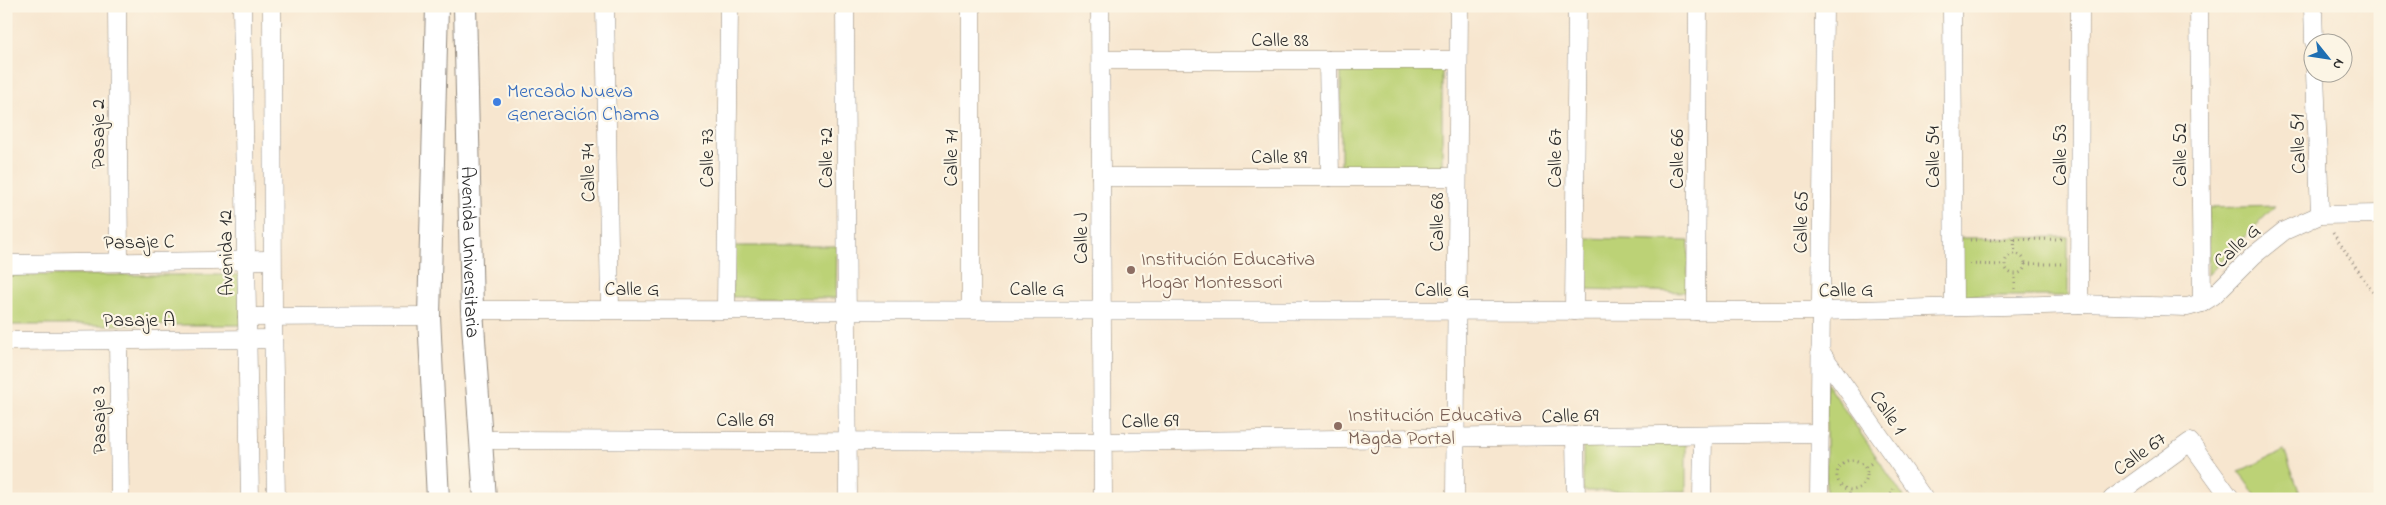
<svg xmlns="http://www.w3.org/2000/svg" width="2386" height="505" viewBox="0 0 2386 505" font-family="'Indie Flower',sans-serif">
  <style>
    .green { fill: #bcd276; stroke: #747e50 }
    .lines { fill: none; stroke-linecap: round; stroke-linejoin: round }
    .minor-casing { stroke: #91887d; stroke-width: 19 }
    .tertiary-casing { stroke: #91887d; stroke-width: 24 }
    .path { stroke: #91887d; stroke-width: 3; stroke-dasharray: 1 4; stroke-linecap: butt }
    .minor { stroke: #fff; stroke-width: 18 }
    .tertiary { stroke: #fff; stroke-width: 22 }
    .shop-dot { fill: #3f7fe0; stroke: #fcf5e5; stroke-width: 2 }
    .education-dot { fill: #8d6e63; stroke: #fcf5e5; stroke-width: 2 }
    .labels { text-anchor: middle; stroke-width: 4.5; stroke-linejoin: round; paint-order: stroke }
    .street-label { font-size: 20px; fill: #2b2b2b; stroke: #fcf5e5 }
    .shop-label { font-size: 20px; fill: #366cbe; stroke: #fcf5e5; text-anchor: start }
    .education-label { font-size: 20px; fill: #785e54; stroke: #fcf5e5; text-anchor: start }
  </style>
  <rect width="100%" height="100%" fill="#fcf5e5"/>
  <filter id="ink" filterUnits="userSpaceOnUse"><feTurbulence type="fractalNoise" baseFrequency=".02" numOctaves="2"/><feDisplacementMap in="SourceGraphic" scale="10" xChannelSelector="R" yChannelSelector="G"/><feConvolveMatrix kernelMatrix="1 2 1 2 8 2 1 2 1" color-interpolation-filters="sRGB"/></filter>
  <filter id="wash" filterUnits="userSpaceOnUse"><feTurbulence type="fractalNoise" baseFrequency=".0096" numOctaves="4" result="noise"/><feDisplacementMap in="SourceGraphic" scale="20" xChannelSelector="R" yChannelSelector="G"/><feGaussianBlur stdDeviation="1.12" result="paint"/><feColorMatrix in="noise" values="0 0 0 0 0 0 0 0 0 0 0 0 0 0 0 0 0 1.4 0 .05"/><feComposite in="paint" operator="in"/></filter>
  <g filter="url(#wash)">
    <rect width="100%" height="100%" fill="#f7e6cf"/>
    <g class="green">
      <polygon points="1442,68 1442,167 1341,168 1341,69"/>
      <polygon points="2275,206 2208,275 2209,208"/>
      <polygon points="2068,237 2068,296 1960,296 1960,238"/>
      <polygon points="1586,238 1689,241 1687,292 1585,289"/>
      <polygon points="733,246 837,246 836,298 732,297"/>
      <polygon points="6,275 244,275 243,325 6,325"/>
      <polygon points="1826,382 1905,499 1826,499"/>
      <rect x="1583" y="444" width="103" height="47"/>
      <polygon points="2284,450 2302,499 2258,499 2239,472"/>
    </g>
  </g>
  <g filter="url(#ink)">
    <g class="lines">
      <defs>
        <g id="minor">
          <polyline points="117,6 119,262"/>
          <polyline points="242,6 250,499"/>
          <polyline points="272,6 273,317 276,499"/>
          <polyline points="605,6 610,309"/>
          <polyline points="845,6 848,499"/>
          <polyline points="971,6 971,310"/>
          <polyline points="1100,6 1103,499"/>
          <polyline points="1952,6 1954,307"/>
          <polyline points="2199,6 2202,303"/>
          <polyline points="2313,6 2314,42"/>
          <polyline points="1101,60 1458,60"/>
          <polyline points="1328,60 1330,177"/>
          <polyline points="2315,72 2320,215"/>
          <polyline points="1101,177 1457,177"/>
          <polyline points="6,264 272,260"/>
          <polyline points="2079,304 2080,6"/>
          <polyline points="726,309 729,6"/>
          <polyline points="472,310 1821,311 2079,304 2187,307 2202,303 2213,296 2254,255 2284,231 2320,215 2380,214"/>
          <polyline points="1574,311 1577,6"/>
          <polyline points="1696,311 1698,6"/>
          <polyline points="247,317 429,316"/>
          <polyline points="118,340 120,499"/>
          <polyline points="6,341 273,339"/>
          <polyline points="1820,351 1924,499"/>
          <polyline points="1575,436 1576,499"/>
          <polyline points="481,440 1102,442 1820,433"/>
          <polyline points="1455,499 1459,6"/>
          <polyline points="1702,499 1703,435"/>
          <polyline points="1819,499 1824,6"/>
          <polyline points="2112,499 2190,442 2231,499"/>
        </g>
        <g id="tertiary">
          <polyline points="437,6 429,316 438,499"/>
          <path id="s1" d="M465,6L472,310L485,499"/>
        </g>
      </defs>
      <use href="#minor" class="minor-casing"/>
      <use href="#tertiary" class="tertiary-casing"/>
      <g class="path">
        <polyline points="2333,233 2380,303"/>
        <polyline points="2014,239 2015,254"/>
        <polyline points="1970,240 2063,239"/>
        <circle cx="2015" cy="264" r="10"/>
        <polyline points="1970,264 2005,265"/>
        <polyline points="2025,264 2062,264"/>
        <polyline points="2015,289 2015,275"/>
        <circle cx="1852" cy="475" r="15"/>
        <polyline points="1866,467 1874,461"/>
        <polyline points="1849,499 1850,490"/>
        <polyline points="1890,499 1893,489"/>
      </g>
      <use href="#minor" class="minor"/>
      <use href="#tertiary" class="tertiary"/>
    </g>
  </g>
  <circle class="shop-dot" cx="497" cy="102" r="5"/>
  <g class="education-dot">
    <circle cx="1131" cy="270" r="5"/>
    <circle cx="1338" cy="426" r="5"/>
  </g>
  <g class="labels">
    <g class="street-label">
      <text x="1280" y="46">Calle 88</text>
      <text transform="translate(97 134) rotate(-90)" y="7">Pasaje 2</text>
      <text transform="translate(2297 144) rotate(-92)" y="7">Calle 51</text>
      <text transform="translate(2059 155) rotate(-90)" y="7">Calle 53</text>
      <text transform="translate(2179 155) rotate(-90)" y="7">Calle 52</text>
      <text x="1279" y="163">Calle 89</text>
      <text transform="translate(1932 157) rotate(-90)" y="7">Calle 54</text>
      <text transform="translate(706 158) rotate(-90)" y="7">Calle 73</text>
      <text transform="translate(825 158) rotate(-90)" y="7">Calle 72</text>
      <text transform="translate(950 158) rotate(-90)" y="7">Calle 71</text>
      <text transform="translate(1554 158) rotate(-90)" y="7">Calle 67</text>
      <text transform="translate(1676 159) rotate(-90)" y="7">Calle 66</text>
      <text transform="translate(587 173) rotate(-91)" y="7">Calle 74</text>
      <text transform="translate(1436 222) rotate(-90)" y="7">Calle 68</text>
      <text transform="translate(1800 222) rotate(-89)" y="7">Calle 65</text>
      <text transform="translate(1080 238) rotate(-90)" y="7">Calle J</text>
      <text transform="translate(139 241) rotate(-1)" y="7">Pasaje C</text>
      <text transform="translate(2236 245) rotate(-43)" y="7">Calle G</text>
      <text transform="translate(225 253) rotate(-91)" y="7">Avenida 12</text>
      <text dy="7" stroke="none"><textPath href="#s1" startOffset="246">Avenida Universitaria</textPath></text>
      <text x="632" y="295">Calle G</text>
      <text x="1037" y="295">Calle G</text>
      <text x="1442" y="296">Calle G</text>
      <text transform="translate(1846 289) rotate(-1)" y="7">Calle G</text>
      <text x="139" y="326">Pasaje A</text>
      <text transform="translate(1889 412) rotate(55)" y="7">Calle 1</text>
      <text transform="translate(1570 415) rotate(-1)" y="7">Calle 69</text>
      <text x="745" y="426">Calle 69</text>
      <text transform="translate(98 420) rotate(-91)" y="7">Pasaje 3</text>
      <text transform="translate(1150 420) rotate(-1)" y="7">Calle 69</text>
      <text transform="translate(2139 453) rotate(-36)" y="7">Calle 67</text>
    </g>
    <g class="shop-label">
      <text x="507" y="97">Mercado Nueva<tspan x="507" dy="23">Generación Chama</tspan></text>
    </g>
    <g class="education-label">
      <text x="1141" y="265">Institución Educativa<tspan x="1141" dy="23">Hogar Montessori</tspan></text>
      <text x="1348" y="421">Institución Educativa<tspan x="1348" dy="23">Magda Portal</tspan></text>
    </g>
  </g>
  <rect width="2386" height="505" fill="none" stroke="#fcf5e5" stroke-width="25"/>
  <g transform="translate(2328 58) rotate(120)"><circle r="24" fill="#fcf5e5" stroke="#a8a49b"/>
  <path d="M0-4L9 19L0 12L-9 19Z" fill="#1f6fb2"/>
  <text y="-8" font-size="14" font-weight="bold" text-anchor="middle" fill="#2b2b2b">N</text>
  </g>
</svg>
